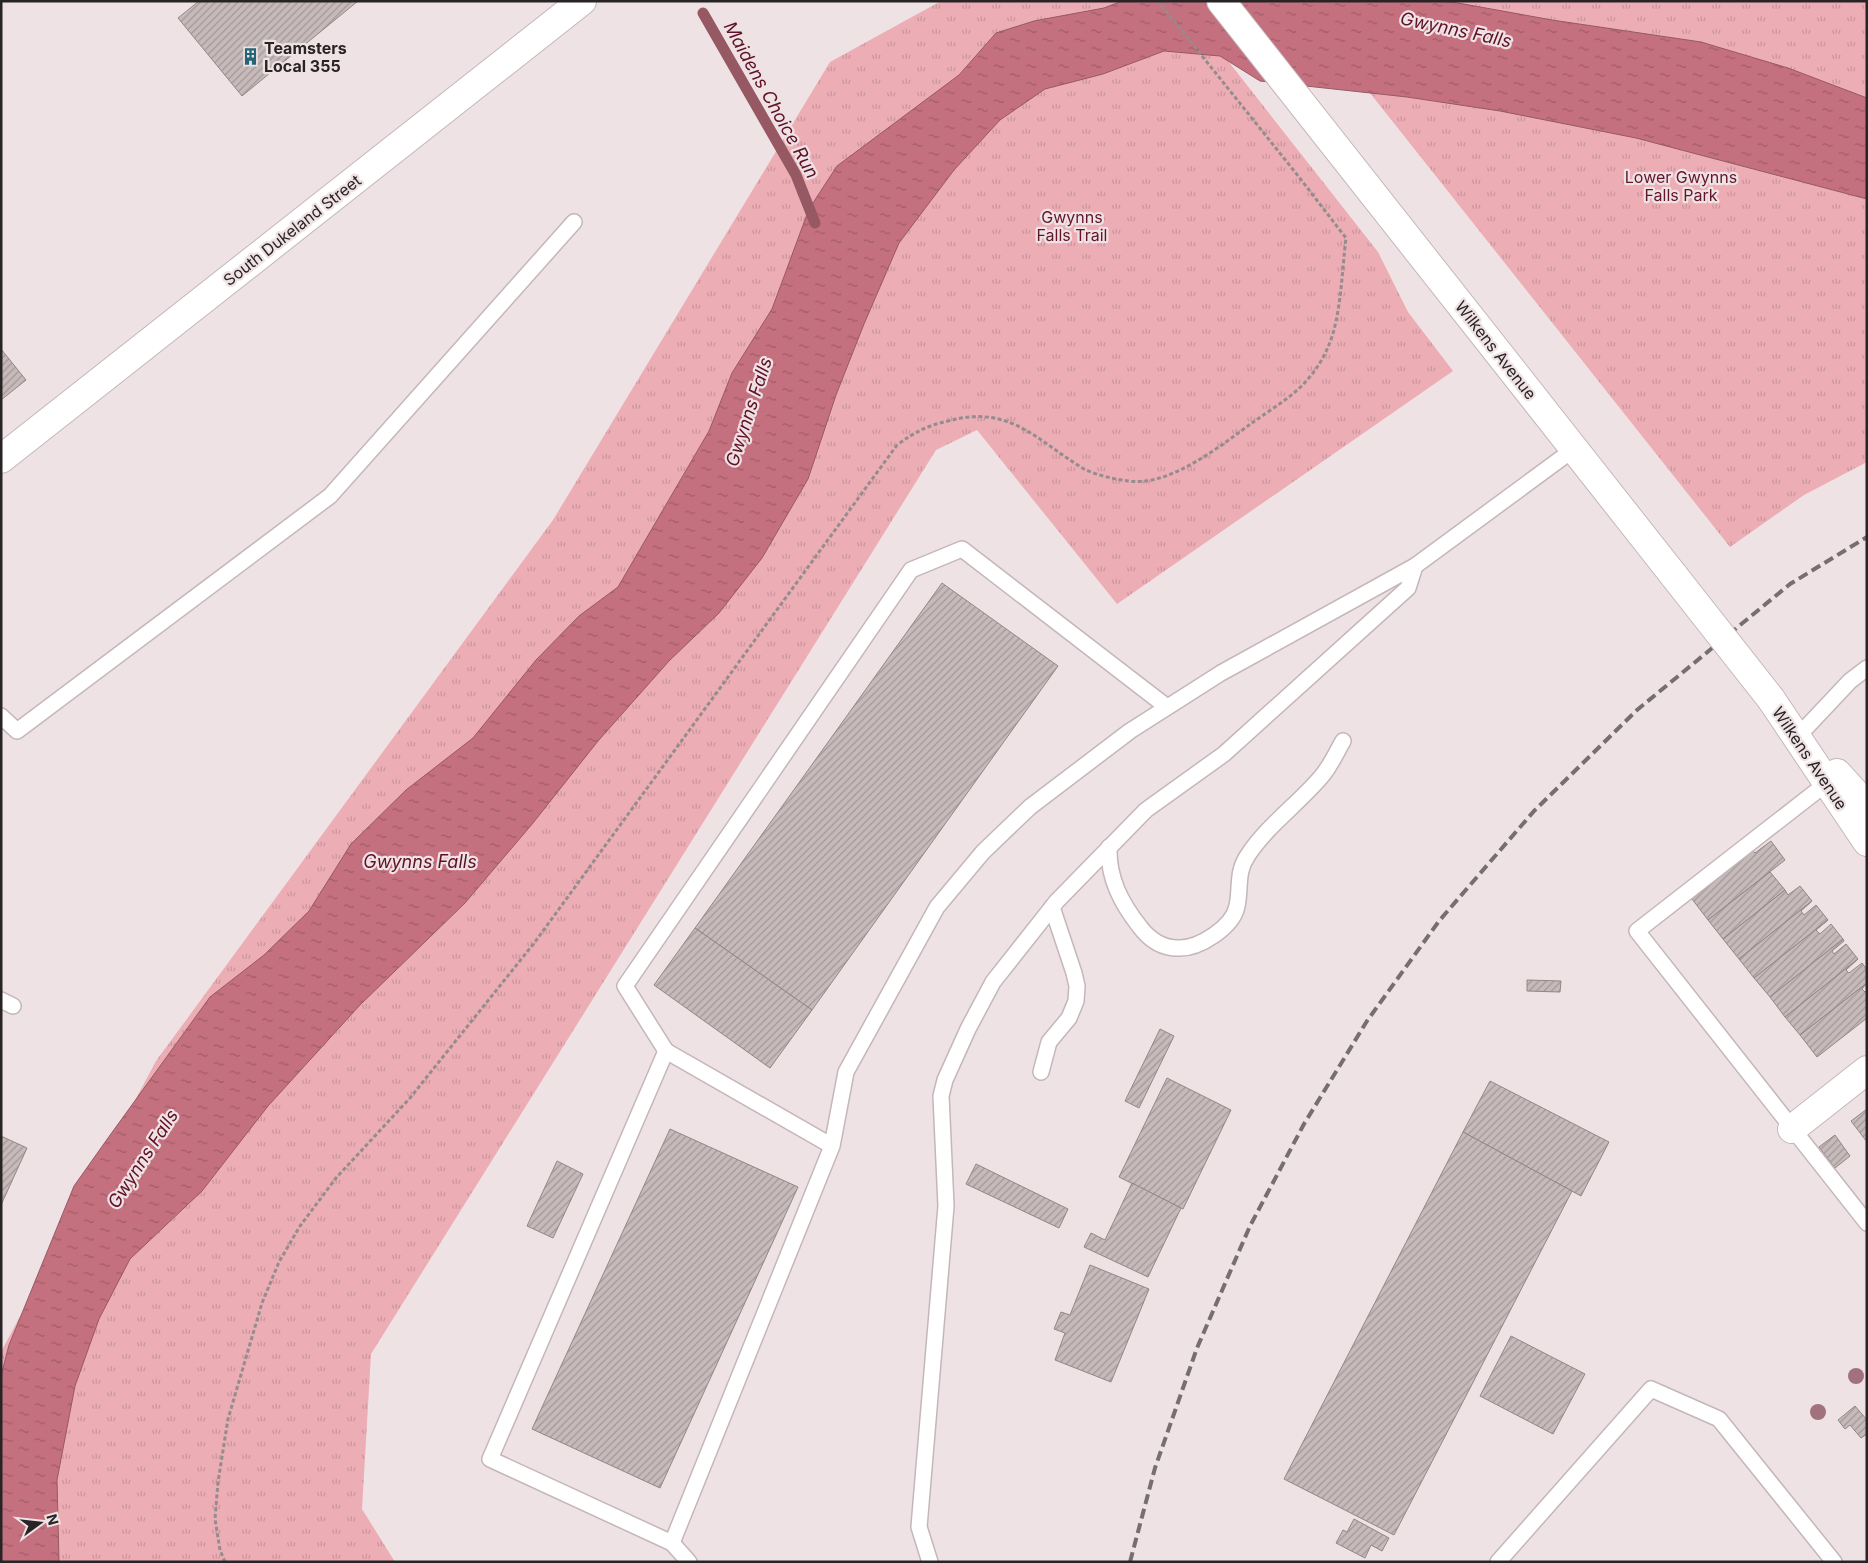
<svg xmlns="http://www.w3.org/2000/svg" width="1868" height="1563" viewBox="0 0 1868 1563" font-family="Inter,sans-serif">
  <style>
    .park { fill: url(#park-tufts) }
    .water { fill: url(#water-ripples); stroke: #965963 }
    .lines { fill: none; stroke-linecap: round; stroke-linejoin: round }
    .stream { stroke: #965963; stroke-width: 11 }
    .building { fill: url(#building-hatch); stroke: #928687 }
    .service-casing { stroke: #c4b7b9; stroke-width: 18 }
    .minor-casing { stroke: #c4b7b9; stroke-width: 30 }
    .primary-casing { stroke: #c4b7b9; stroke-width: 30 }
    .path { stroke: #958c8d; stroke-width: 3; stroke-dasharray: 4 2.5; stroke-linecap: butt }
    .service { stroke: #fff; stroke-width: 15 }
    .minor { stroke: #fff; stroke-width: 28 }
    .primary { stroke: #fff; stroke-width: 28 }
    .rail { stroke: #776e70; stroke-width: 4; stroke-dasharray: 10 5; stroke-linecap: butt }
    .primary-bridge-casing { stroke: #c4b7b9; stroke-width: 30; stroke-linecap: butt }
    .primary-bridge { stroke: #fff; stroke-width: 28 }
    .tree { fill: #a2717e }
    .labels { text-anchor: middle; stroke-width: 4.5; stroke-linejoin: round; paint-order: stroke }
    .poi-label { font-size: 16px; font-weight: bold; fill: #282324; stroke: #efe2e4; text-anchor: start }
    .park-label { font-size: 16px; fill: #63152a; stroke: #efe2e4 }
    .street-label { font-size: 16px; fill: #282324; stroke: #efe2e4 }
    .water-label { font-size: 18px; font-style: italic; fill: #5e1026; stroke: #efe2e4 }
  </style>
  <defs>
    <pattern id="park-tufts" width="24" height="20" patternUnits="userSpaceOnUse" patternTransform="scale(1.25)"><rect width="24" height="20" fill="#ecadb5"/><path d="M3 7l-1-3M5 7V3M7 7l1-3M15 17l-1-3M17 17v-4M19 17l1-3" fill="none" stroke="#ca959c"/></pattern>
    <pattern id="water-ripples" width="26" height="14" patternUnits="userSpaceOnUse" patternTransform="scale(1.25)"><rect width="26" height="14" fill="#c5707e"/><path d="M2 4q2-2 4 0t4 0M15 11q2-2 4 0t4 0" fill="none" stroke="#a05c67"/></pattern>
    <pattern id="building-hatch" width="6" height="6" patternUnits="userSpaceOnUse" patternTransform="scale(1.25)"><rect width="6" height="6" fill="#c7babb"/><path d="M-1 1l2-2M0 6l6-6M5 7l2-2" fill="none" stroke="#a29798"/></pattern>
  </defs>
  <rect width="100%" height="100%" fill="#efe2e4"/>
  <g class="park">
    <polygon points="941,1 1181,1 1378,252 1408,312 1453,371 1117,604 977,430 936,450 371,1354 362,1509 395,1562 1,1562 1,1352 156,1061 553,520 830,62"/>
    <polygon points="1297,1 1867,1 1867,462 1804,495 1730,547"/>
  </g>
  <polygon class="water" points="1122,1 1438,1 1458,3 1552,20 1701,42 1788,68 1867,98 1867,199 1636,138 1500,111 1407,97 1260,81 1220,56 1164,51 1103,74 1045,89 1000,120 954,170 899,243 864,324 836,395 808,479 762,558 719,613 669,661 598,741 533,823 465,903 360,1005 268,1106 202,1191 130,1259 99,1319 75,1386 57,1480 59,1562 1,1562 1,1376 9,1345 74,1186 108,1138 210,997 264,955 309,911 351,844 406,790 473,738 536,660 579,616 618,587 709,431 732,373 772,309 809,209 837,166 959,75 996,33 1034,21 1104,8"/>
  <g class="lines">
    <polyline class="stream" points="703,13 796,175 815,223"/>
  </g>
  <g class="building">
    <polygon points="199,1 358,1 242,96 178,18"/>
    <polygon points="1,349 26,380 1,400"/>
    <polygon points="942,583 1058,666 812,1010 695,928"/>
    <polygon points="1771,841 1785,860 1708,920 1692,899 1753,851 1755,853"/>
    <polygon points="1770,872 1785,890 1723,939 1708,920"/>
    <polygon points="1800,886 1812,901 1739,959 1723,939 1785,890 1788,895"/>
    <polygon points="1812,901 1801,911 1804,915 1816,905 1828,920 1754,978 1739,959"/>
    <polygon points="1828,920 1816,930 1820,934 1831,924 1843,939 1770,997 1754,978"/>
    <polygon points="695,928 812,1010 770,1068 654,985"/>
    <polygon points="1843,939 1844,941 1832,951 1834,954 1846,944 1858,959 1785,1017 1770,997"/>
    <polygon points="1858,959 1846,970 1849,973 1862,963 1867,970 1867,983 1800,1035 1785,1017"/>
    <polygon points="1527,980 1561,981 1560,992 1527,991"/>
    <polygon points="1867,983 1862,989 1865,992 1867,990 1867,1018 1817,1057 1800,1035"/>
    <polygon points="1160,1029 1174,1036 1139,1108 1125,1101"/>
    <polygon points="1167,1078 1231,1110 1183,1209 1119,1177"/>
    <polygon points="1490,1081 1609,1142 1581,1196 1463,1132"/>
    <polygon points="1867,1109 1867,1142 1851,1121"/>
    <polygon points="670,1129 798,1187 660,1488 532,1429"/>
    <polygon points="1463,1132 1572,1191 1394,1535 1284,1479"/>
    <polygon points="1835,1135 1850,1156 1835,1168 1819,1147"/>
    <polygon points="1,1136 27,1148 1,1205"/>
    <polygon points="557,1161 583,1174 553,1238 527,1226"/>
    <polygon points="976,1164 1068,1209 1059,1228 966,1184"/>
    <polygon points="1132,1183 1181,1208 1148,1277 1084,1247 1091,1233 1105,1240"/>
    <polygon points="1090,1265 1149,1289 1111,1382 1055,1360 1065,1333 1054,1329 1061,1312 1070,1315"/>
    <polygon points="1511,1336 1585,1374 1553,1434 1480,1396"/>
    <polygon points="1855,1406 1867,1420 1867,1434 1861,1438 1850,1425 1845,1429 1838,1420"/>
    <polygon points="1354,1519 1389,1538 1382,1551 1371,1545 1365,1558 1336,1543 1343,1530 1347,1532"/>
  </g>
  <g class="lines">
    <defs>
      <g id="service">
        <polyline points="1,716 17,731 330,496 574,222"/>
        <polyline points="1801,733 1850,681 1867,668"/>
        <polyline points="1827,783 1637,931 1867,1223"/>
        <path d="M1109,847C1108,878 1121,903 1140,927C1149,939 1162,948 1178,948C1199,949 1233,927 1237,906C1241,888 1236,872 1248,855C1267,826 1298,804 1321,777C1330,767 1336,753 1343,741"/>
        <polyline points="1,1000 13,1006"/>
        <polyline points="666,1051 625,986 911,570 962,549 1167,707"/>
        <polyline points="1041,1072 1049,1042 1069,1018 1076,1001 1077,986 1074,973 1052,907"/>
        <polyline points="832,1146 666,1051 490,1459 672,1543 832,1146 846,1072 937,907 983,852 1030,807 1130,731 1221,673 1415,566 1574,449"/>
        <polyline points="672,1543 689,1562"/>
        <polyline points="930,1562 919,1527 946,1206 941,1096 945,1080 968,1029 993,982 1057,901 1146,810 1224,754 1408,588 1415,566"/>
        <polyline points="1498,1562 1651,1389 1719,1419 1834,1562"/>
      </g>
      <g id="minor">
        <polyline points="1,459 582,1"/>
        <polyline points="1792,1129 1867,1070"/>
      </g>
      <g id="primary">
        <polyline points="1221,1 1675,577"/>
        <polyline points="1771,699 1867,842"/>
        <polyline points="1837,773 1867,806"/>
      </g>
    </defs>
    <use href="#service" class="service-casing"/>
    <use href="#minor" class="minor-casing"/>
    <use href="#primary" class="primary-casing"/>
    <path class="path" d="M225,1562L220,1550L215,1519L218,1482L228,1419L262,1303L279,1262L300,1226L336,1178L410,1098L535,942L897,445C915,432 926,426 948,421C1010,404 1036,440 1084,469C1096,475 1114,479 1128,481C1170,487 1220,446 1252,423C1266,413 1282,403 1295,392C1309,380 1321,364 1328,347C1341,319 1342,269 1346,238L1299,177L1158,1"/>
    <use href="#service" class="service"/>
    <use href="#minor" class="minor"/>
    <use href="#primary" class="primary"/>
    <polyline class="rail" points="1130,1562 1155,1468 1197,1348 1250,1226 1304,1124 1367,1021 1439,921 1534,811 1637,710 1790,584 1867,537"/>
    <defs>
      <polyline id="primary-bridge" points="1675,577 1771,699"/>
    </defs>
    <use href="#primary-bridge" class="primary-bridge-casing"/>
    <use href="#primary-bridge" class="primary-bridge"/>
  </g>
  <g class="tree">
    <circle cx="1856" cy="1376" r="8"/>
    <circle cx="1818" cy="1412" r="8"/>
  </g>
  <defs>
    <symbol id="building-bare" viewBox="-9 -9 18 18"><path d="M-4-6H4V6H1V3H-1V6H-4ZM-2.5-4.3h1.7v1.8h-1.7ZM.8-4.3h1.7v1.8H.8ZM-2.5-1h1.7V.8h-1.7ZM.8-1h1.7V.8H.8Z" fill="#226577" stroke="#efe2e4" stroke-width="2.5" paint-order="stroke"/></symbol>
  </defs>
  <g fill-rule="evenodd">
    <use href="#building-bare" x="238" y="44" width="25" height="25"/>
  </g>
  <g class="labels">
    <g class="poi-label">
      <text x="264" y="54">Teamsters<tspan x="264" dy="18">Local 355</tspan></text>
    </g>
    <g class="park-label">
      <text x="1681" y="183">Lower Gwynns<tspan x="1681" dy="18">Falls Park</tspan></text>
      <text x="1072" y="223">Gwynns<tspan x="1072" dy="18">Falls Trail</tspan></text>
    </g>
    <g class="street-label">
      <text transform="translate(292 230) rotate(-38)" y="6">South Dukeland Street</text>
      <text transform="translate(1496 350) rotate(52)" y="6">Wilkens Avenue</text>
      <text transform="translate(1810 758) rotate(56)" y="6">Wilkens Avenue</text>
    </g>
    <g class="water-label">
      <text transform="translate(1456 30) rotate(12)" y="6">Gwynns Falls</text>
      <text transform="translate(771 100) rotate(61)" y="6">Maidens Choice Run</text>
      <text transform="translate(749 412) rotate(-72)" y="6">Gwynns Falls</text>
      <text x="420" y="868">Gwynns Falls</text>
      <text transform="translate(143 1159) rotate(-57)" y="6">Gwynns Falls</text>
    </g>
  </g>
  <rect width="1868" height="1563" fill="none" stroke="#282324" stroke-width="5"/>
  <g transform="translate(40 1523) rotate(75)" stroke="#efe2e4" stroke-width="4" paint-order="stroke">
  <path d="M0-4L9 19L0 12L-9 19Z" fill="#282324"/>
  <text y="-8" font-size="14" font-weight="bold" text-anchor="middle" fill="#282324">N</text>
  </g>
</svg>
